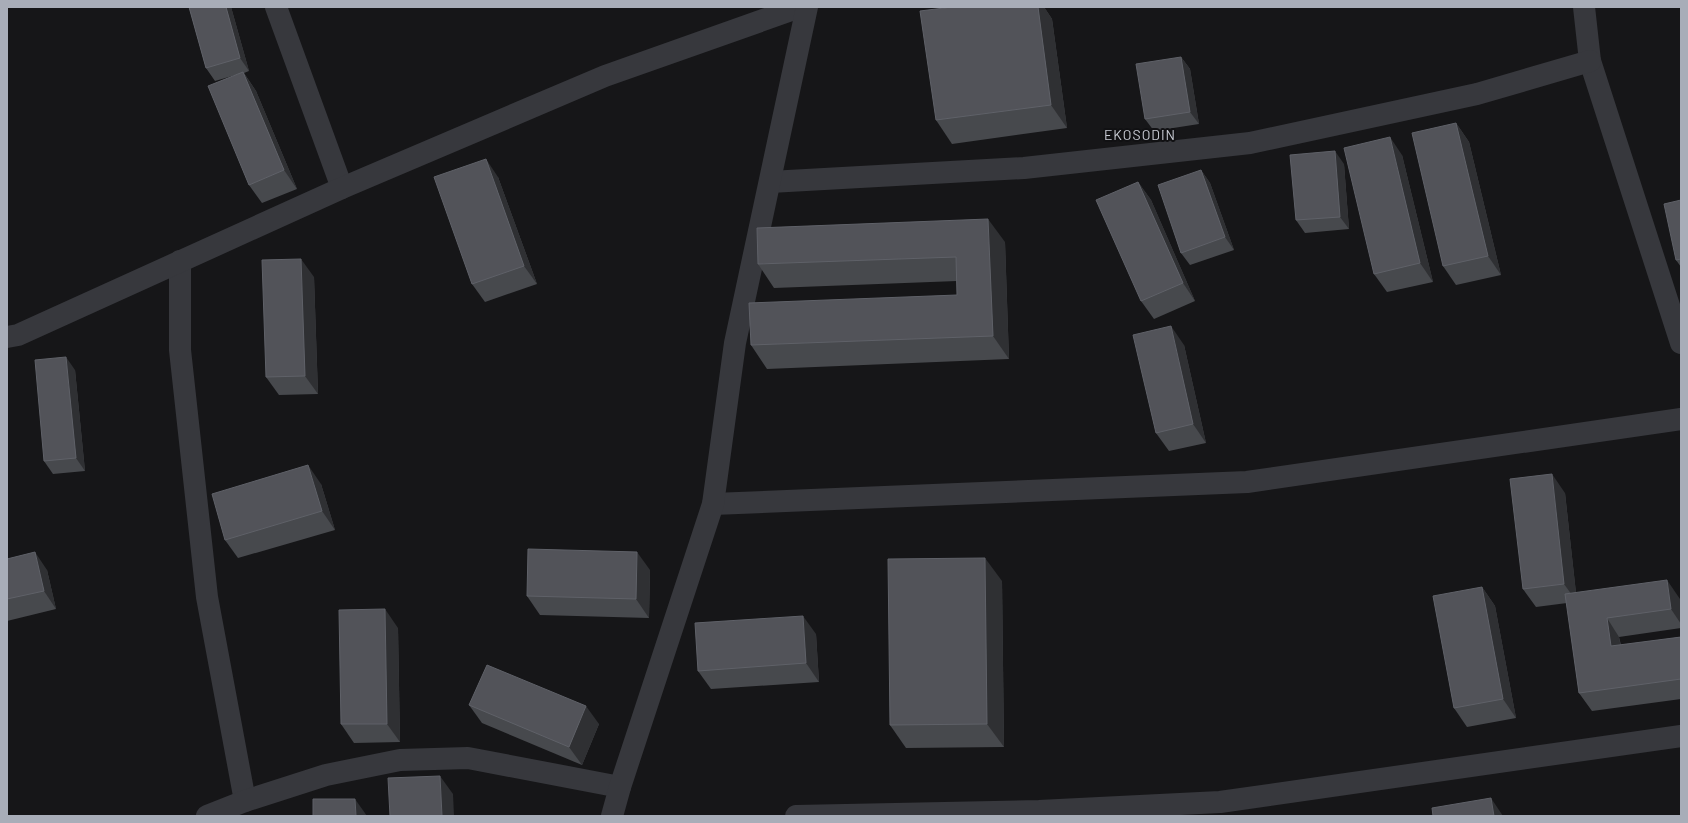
<svg xmlns="http://www.w3.org/2000/svg" width="1688" height="823" viewBox="0 0 1688 823" font-family="Barlow,sans-serif">
  <style>
    .lines { fill: none; stroke-linecap: round; stroke-linejoin: round }
    .minor { stroke: #37383d; stroke-width: 22 }
    .wall { fill: #47494d }
    .shaded-wall { fill: #2f3033 }
    .building { fill: #525359; stroke: #5f6168 }
    .labels { text-anchor: middle; stroke-width: 4; stroke-linejoin: round; paint-order: stroke }
    .quarter-label { font-size: 14px; letter-spacing: 1px; fill: #c9ccd4; stroke: #111113 }
  </style>
  <rect width="100%" height="100%" fill="#161618"/>
  <g class="lines">
    <g class="minor">
      <polyline points="276,7 342,188"/>
      <polyline points="1584,7 1590,61 1681,343"/>
      <polyline points="770,182 1024,168 1250,143 1477,94 1590,61"/>
      <polyline points="180,261 180,350 207,597 245,801"/>
      <polyline points="7,337 18,335 342,188 605,76 800,7"/>
      <polyline points="713,504 1247,482 1681,419"/>
      <polyline points="207,816 245,801 326,775 400,760 468,758 620,787"/>
      <polyline points="612,816 620,787 713,504 735,343 807,7"/>
      <polyline points="796,816 1039,811 1220,802 1681,736"/>
    </g>
  </g>
  <g class="wall">
    <polygon points="189,7 231,7 249,71 244,73 256,91 297,189 262,203 249,185 239,74 215,81 206,68"/>
    <polygon points="952,7 1044,7 1052,19 1067,128 952,144 936,120"/>
    <polygon points="1181,57 1190,69 1199,124 1154,131 1145,119"/>
    <polygon points="1456,123 1469,142 1501,275 1456,285 1443,266"/>
    <polygon points="1402,155 1433,282 1387,292 1374,274"/>
    <polygon points="1344,164 1349,229 1305,233 1296,220"/>
    <polygon points="1201,170 1210,183 1234,250 1190,265 1181,253"/>
    <polygon points="498,177 537,284 485,302 472,284"/>
    <polygon points="1138,182 1151,200 1195,301 1154,319 1141,301"/>
    <polygon points="1681,200 1681,267 1676,260"/>
    <polygon points="1005,242 1009,359 767,369 751,345 957,295 957,281 774,288 758,264"/>
    <polygon points="314,277 318,394 279,395 266,377"/>
    <polygon points="1184,345 1206,443 1169,451 1156,433"/>
    <polygon points="75,370 85,471 53,474 44,461"/>
    <polygon points="321,484 335,530 238,558 225,540"/>
    <polygon points="1565,493 1576,593 1680,599 1681,605 1681,628 1619,637 1621,645 1681,637 1681,699 1592,711 1579,693 1567,603 1536,607 1523,589"/>
    <polygon points="7,559 47,570 56,609 7,621"/>
    <polygon points="650,570 649,618 540,615 527,596"/>
    <polygon points="1002,581 1004,747 906,748 890,725"/>
    <polygon points="1482,587 1495,606 1516,718 1467,727 1454,708"/>
    <polygon points="398,628 400,742 354,743 341,724"/>
    <polygon points="816,634 819,682 711,689 698,671"/>
    <polygon points="469,705 599,724 582,765 482,723"/>
  </g>
  <g class="shaded-wall">
    <polygon points="226,7 231,7 249,71 240,58"/>
    <polygon points="1038,7 1044,7 1052,19 1067,128 1051,105"/>
    <polygon points="1181,57 1190,69 1199,124 1190,112"/>
    <polygon points="243,72 256,91 297,189 284,170"/>
    <polygon points="1456,123 1469,142 1501,275 1488,256"/>
    <polygon points="1390,137 1402,155 1433,282 1420,263"/>
    <polygon points="1335,151 1344,164 1349,229 1340,217"/>
    <polygon points="486,159 498,177 537,284 524,266"/>
    <polygon points="1201,170 1210,183 1234,250 1225,237"/>
    <polygon points="1138,182 1151,200 1195,301 1183,283"/>
    <polygon points="988,219 1005,242 1009,359 993,336"/>
    <polygon points="301,259 314,277 318,394 305,376"/>
    <polygon points="1171,326 1184,345 1206,443 1193,424"/>
    <polygon points="66,357 75,370 85,471 76,458"/>
    <polygon points="308,465 321,484 335,530 322,511"/>
    <polygon points="1552,474 1565,493 1577,602 1564,584"/>
    <polygon points="35,552 47,570 56,609 44,591"/>
    <polygon points="637,552 650,570 649,618 636,599"/>
    <polygon points="985,558 1002,581 1004,747 987,724"/>
    <polygon points="1667,580 1680,599 1681,605 1681,624 1671,609"/>
    <polygon points="1482,587 1495,606 1516,718 1503,699"/>
    <polygon points="385,609 398,628 400,742 387,724"/>
    <polygon points="803,616 816,634 819,682 806,663"/>
    <polygon points="1607,618 1619,637 1624,665 1611,646"/>
    <polygon points="586,706 599,724 582,765 569,747"/>
    <polygon points="440,776 453,794 454,816 442,816"/>
    <polygon points="1491,798 1503,816 1494,816"/>
    <polygon points="355,799 367,816 356,816"/>
  </g>
  <g class="building">
    <polygon points="189,7 226,7 240,58 206,68"/>
    <polygon points="952,7 1038,7 1051,105 936,120 920,11"/>
    <polygon points="1181,57 1190,112 1145,119 1136,64"/>
    <polygon points="243,72 284,170 249,185 208,86"/>
    <polygon points="1456,123 1488,256 1443,266 1412,133"/>
    <polygon points="1390,137 1420,263 1374,274 1344,148"/>
    <polygon points="1335,151 1340,217 1296,220 1290,155"/>
    <polygon points="486,159 524,266 472,284 434,177"/>
    <polygon points="1201,170 1225,237 1181,253 1158,185"/>
    <polygon points="1138,182 1183,283 1141,301 1096,200"/>
    <polygon points="1681,200 1681,259 1676,260 1664,204"/>
    <polygon points="988,219 993,336 751,345 749,303 957,295 956,257 758,264 757,228"/>
    <polygon points="301,259 305,376 266,377 262,260"/>
    <polygon points="1171,326 1193,424 1156,433 1133,335"/>
    <polygon points="66,357 76,458 44,461 35,360"/>
    <polygon points="308,465 322,511 225,540 212,494"/>
    <polygon points="1552,474 1564,584 1523,589 1510,479"/>
    <polygon points="528,549 637,552 636,599 527,596"/>
    <polygon points="35,552 44,591 7,599 7,559"/>
    <polygon points="985,558 987,724 890,725 888,559"/>
    <polygon points="1667,580 1671,609 1607,618 1611,646 1681,637 1681,679 1579,693 1565,594"/>
    <polygon points="1482,587 1503,699 1454,708 1433,596"/>
    <polygon points="385,609 387,724 341,724 339,610"/>
    <polygon points="803,616 806,663 698,671 695,623"/>
    <polygon points="487,665 586,706 569,747 469,705"/>
    <polygon points="440,776 442,816 390,816 388,778"/>
    <polygon points="1491,798 1494,816 1433,816 1432,808"/>
    <polygon points="313,799 355,799 356,816 313,816"/>
  </g>
  <g class="labels">
    <g class="quarter-label">
      <text x="1140" y="140">EKOSODIN</text>
    </g>
  </g>
  <rect width="1688" height="823" fill="none" stroke="#a8adb8" stroke-width="16"/>
</svg>
